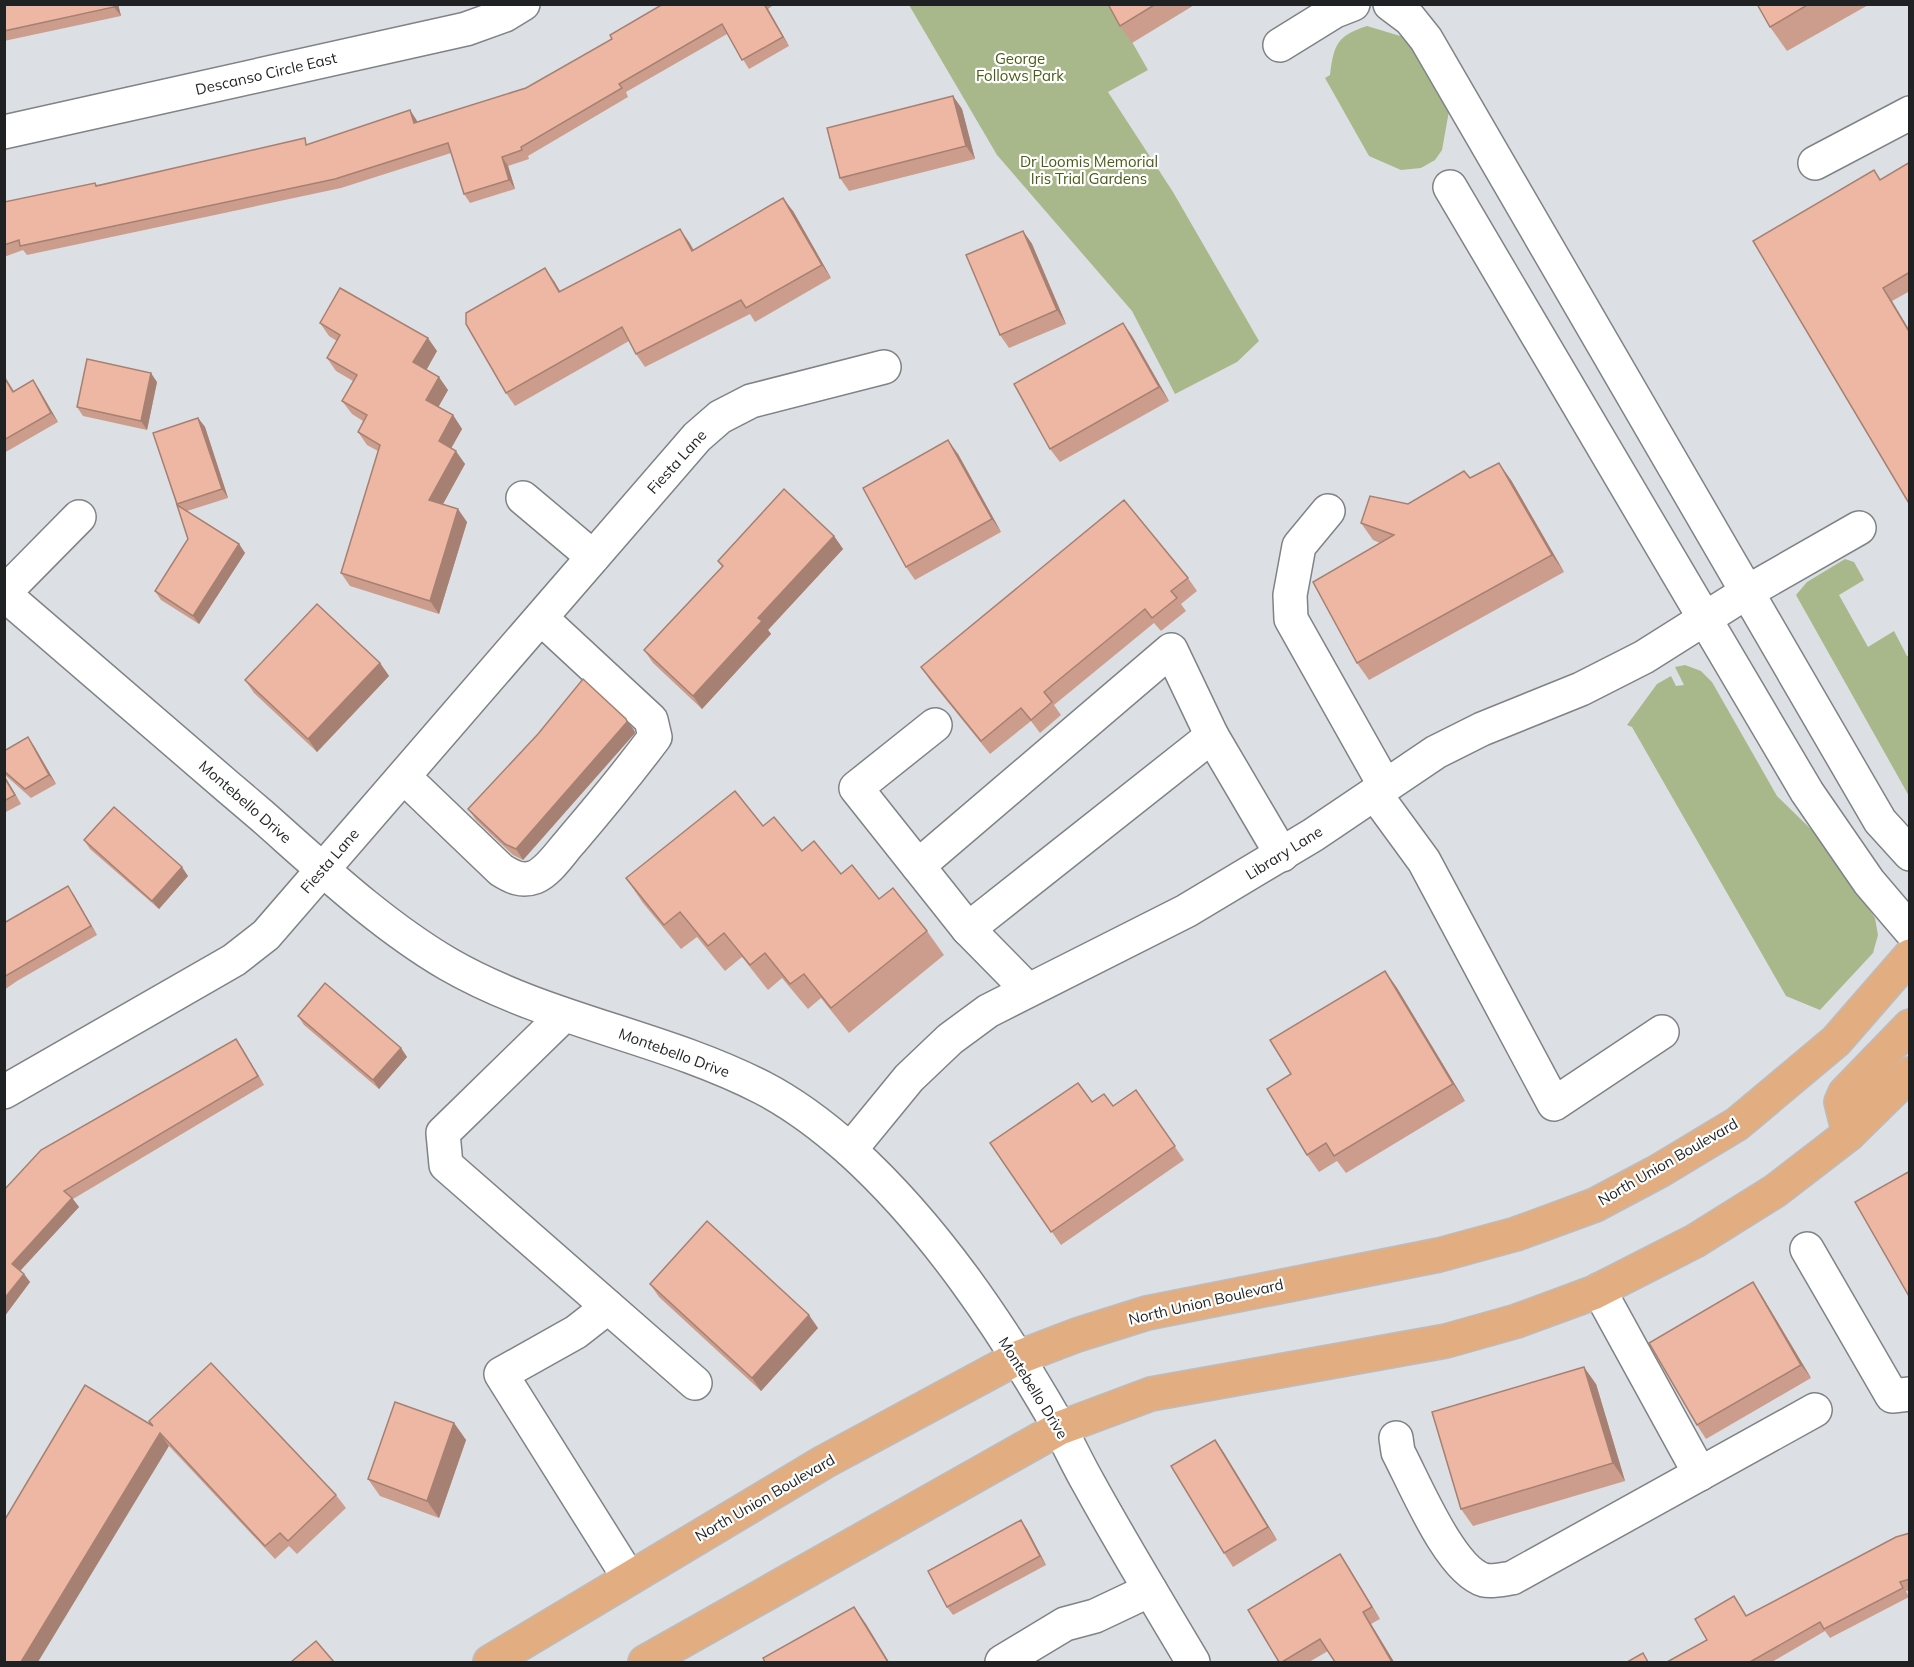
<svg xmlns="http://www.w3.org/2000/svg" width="1914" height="1667" viewBox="0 0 1914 1667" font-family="Mulish,sans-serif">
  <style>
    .green { fill: #a8b88a }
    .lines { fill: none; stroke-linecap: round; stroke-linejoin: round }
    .minor-casing { stroke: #7f8386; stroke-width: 36 }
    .major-casing { stroke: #bcbcbd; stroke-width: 36 }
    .minor { stroke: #fff; stroke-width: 33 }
    .major { stroke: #e3ad82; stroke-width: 33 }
    .wall { fill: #cc9d8c }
    .shaded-wall { fill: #a68072 }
    .building { fill: #edb7a3; stroke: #a68072; stroke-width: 1.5 }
    .labels { text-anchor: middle; stroke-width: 4.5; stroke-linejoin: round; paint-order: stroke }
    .park-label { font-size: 15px; fill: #495d15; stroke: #fff }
    .street-label { font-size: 15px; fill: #1f2122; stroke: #fff }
  </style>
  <rect width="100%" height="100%" fill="#dce0e4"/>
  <g class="green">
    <polygon points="909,5 1111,5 1148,70 1108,92 1173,192 1259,341 1237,362 1175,394 1132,311 997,155"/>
    <path d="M1367,26L1407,38L1449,111L1442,150L1435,160L1421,168L1401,170L1369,156L1325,78L1330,75C1334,44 1337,36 1367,26Z"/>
    <polygon points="1845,559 1854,562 1864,580 1839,595 1868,647 1894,631 1907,656 1909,656 1909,796 1796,595 1807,582"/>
    <polygon points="1685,665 1701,671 1712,682 1777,796 1821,839 1875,918 1878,935 1873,953 1820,1010 1786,996 1632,727 1627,725 1657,684 1671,676 1676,686 1684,685 1675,667"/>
  </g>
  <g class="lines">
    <defs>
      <g id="minor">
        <polyline points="1390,4 1410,19 1426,39 1880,821 1910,854"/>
        <polyline points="1280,45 1335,11 1353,4"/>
        <polyline points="4,132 466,29 505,15 523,4"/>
        <polyline points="1815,163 1910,113"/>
        <polyline points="1450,187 1807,792 1869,882 1910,930"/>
        <polyline points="523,498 593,557"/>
        <polyline points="1328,511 1299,546 1290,595 1291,619 1385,786"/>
        <polyline points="4,593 79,517"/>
        <path d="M4,594C90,668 175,742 261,815C320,867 380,924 448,964C547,1021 662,1036 763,1088C794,1104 824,1127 850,1150C935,1227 1001,1326 1058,1425C1069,1445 1078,1465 1089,1484C1122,1544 1158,1603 1193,1662"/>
        <polyline points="935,725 856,788 968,929"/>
        <path d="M404,777L501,870C512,877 522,882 535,877C549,871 561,852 571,841C600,807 628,773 655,737L651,720L541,618"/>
        <polyline points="1375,794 1424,861 1554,1104 1662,1032"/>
        <polyline points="918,866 1171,650 1212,736"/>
        <polyline points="1027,989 968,929 1212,736 1282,855"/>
        <polyline points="564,1015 443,1133 446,1165 695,1383"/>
        <polyline points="4,1092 234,960 266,935 697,437 720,417 751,401 884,367"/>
        <polyline points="850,1150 909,1078 950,1039 988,1011 1186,911 1313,835 1436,752 1482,729 1581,689 1644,657 1747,592 1859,528"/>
        <polyline points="1807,1249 1892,1396 1910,1394"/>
        <polyline points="1599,1290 1700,1474"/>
        <polyline points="608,1307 576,1332 501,1374 629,1578"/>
        <path d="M1396,1438L1398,1452C1415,1484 1450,1570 1484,1580C1492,1582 1504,1579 1512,1578L1815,1410"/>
        <polyline points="1002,1662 1065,1624 1095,1616 1150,1590"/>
      </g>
      <g id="major">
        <polyline points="1849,1134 1841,1102 1845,1093 1910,1026"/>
        <polyline points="490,1662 824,1462 1017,1358 1077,1335 1147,1313 1439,1255 1516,1234 1595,1205 1659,1171 1737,1124 1836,1041 1910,956"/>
        <polyline points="645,1662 1060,1428 1151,1394 1446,1341 1517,1321 1593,1293 1695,1241 1775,1191 1849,1134 1910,1074"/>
      </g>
    </defs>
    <use href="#minor" class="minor-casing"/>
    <use href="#major" class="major-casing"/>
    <use href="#minor" class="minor"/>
    <use href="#major" class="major"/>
  </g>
  <g class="wall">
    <polygon points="4,4 118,4 121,16 4,41"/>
    <polygon points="663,4 775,4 768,9 789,46 749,69 727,34 626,92 628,97 528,156 529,159 508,166 515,189 470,203 464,194 451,153 341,188 27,255 23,250 4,257 4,202 95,183 97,185 309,144 416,119 417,122 526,88 612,39"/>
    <polygon points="1108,4 1196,4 1132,43 1120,26"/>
    <polygon points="1757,4 1870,4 1787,51 1770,27"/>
    <polygon points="953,96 962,109 975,159 849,191 840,178"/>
    <polygon points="1910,162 1910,291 1892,301 1753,241 1880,180"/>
    <polygon points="793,211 831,278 755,322 750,314 645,367 636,354 629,341 515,406 506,393 554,281 560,291 689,242 694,250"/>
    <polygon points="1023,231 1032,244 1066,324 1009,348 1000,335"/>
    <polygon points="320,323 437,351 426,370 448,390 438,407 453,415 462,429 451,448 465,464 443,504 467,522 439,614 350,586 341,573 378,451 367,445 358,432 363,421 352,414 342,401 353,381 336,371 327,358 337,341 329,336"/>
    <polygon points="1123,323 1132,336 1169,401 1060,462 1050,449"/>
    <polygon points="4,375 14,391 33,380 58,422 4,453"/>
    <polygon points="157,382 147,430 83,416 77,407"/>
    <polygon points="198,418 205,427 228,498 187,511 239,544 245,553 199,624 161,600 155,591 188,539 153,433"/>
    <polygon points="958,454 1001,532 915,580 906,567"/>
    <polygon points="1470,478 1511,480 1564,572 1369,680 1357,663 1380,543 1373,540 1361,523"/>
    <polygon points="834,536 843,549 768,630 771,634 702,709 653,663 644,650 722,567 718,561"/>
    <polygon points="1188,578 1197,591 1181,604 1186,611 1161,631 1154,623 1054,705 1061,715 1040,733 1031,721 990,754 930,680 921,667"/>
    <polygon points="380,663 389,676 317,752 254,693 245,680"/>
    <polygon points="634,730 635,733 523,860 513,855 476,820 468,809"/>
    <polygon points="34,746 56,784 31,798 4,774 4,751"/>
    <polygon points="4,775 21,804 4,813"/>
    <polygon points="763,826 802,851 841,874 927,931 944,955 849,1033 821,998 808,1009 782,978 768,990 742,957 725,971 697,937 681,949 643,903 626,878"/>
    <polygon points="84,840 188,876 159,909 90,849"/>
    <polygon points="74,895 97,935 17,981 4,990 4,923"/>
    <polygon points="1385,971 1397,988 1465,1101 1346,1173 1337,1161 1319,1172 1307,1155 1291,1074"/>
    <polygon points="298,1016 401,1048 407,1057 379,1089 304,1025"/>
    <polygon points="236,1039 242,1048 264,1085 73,1199 79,1207 20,1271 24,1274 30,1282 4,1317 4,1190"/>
    <polygon points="1136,1090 1184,1160 1061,1245 990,1143 1092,1102 1113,1106"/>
    <polygon points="1753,1282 1762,1296 1811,1378 1706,1439 1697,1425"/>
    <polygon points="650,1284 818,1328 761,1391 659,1297"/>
    <polygon points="1596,1384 1625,1481 1473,1526 1461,1509"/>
    <polygon points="149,1421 336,1495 346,1508 297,1554 289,1546 275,1559 169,1446"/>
    <polygon points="454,1423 466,1440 439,1518 380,1496 368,1479"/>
    <polygon points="1215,1440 1224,1453 1277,1540 1233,1567 1224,1553"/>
    <polygon points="1027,1529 1046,1565 953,1615 947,1607"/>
    <polygon points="1910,1533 1910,1590 1906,1591 1909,1597 1830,1638 1825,1631 1772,1662 1667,1662 1707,1640 1740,1605 1747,1616"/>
    <polygon points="1340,1554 1380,1619 1371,1624 1394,1662 1335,1662 1328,1651 1309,1662 1279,1662"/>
  </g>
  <g class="shaded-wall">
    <polygon points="114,4 118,4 121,16 114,7"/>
    <polygon points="764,4 768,9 789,46 783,37"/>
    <polygon points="953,96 962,109 975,159 966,146"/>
    <polygon points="410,110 416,119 421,132 414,123"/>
    <polygon points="502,157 508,166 515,189 509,180"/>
    <polygon points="783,198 793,211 831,278 822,265"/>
    <polygon points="680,229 689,242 701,265 692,251"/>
    <polygon points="1023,231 1032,244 1066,324 1057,310"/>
    <polygon points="545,268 554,281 568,305 559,292"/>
    <polygon points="1883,288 1892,301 1910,331 1910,333"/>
    <polygon points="1123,323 1132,336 1169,401 1159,387"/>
    <polygon points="428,338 437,351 423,376 413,362"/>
    <polygon points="151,373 157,382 147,430 141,421"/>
    <polygon points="439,377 448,390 435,413 426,400"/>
    <polygon points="33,380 39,389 58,422 51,413"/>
    <polygon points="453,415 462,429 448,454 439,441"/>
    <polygon points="198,418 205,427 228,498 222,489"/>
    <polygon points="948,440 958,454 1001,532 992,519"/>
    <polygon points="456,451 465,464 438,513 429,500"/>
    <polygon points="1499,463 1511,480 1564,572 1552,555"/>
    <polygon points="458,509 467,522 439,614 430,601"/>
    <polygon points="834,536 843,549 768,630 771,634 702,709 693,696 758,618"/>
    <polygon points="239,544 245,553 199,624 193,616"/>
    <polygon points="380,663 389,676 317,752 308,739"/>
    <polygon points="626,719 634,730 635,733 523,860 516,849"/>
    <polygon points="28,737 34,746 56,784 49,775"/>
    <polygon points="4,775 21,804 4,777"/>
    <polygon points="182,867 188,876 159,909 152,901"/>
    <polygon points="68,886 74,895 97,935 91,926"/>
    <polygon points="1385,971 1397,988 1465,1101 1453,1084"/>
    <polygon points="236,1039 242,1048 264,1085 258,1076"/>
    <polygon points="401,1048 407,1057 379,1089 373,1080"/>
    <polygon points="72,1198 79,1207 18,1273 12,1264"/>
    <polygon points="24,1274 30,1282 4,1317 4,1299"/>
    <polygon points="1753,1282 1762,1296 1811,1378 1801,1365"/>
    <polygon points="809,1315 818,1328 761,1391 752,1378"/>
    <polygon points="1584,1367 1596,1384 1625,1481 1613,1463"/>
    <polygon points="454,1423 466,1440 439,1518 427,1501"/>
    <polygon points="160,1433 169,1446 38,1662 21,1662"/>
    <polygon points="1215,1440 1224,1453 1277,1540 1268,1527"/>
    <polygon points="1021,1520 1027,1529 1046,1565 1040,1556"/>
    <polygon points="1340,1554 1348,1566 1380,1619 1372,1607"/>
    <polygon points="854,1607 866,1624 889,1662 888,1662"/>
    <polygon points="1363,1612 1371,1624 1394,1662 1392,1662"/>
  </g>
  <g class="building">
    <polygon points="4,4 114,4 114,7 4,31"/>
    <polygon points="663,4 764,4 783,37 742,60 722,24 619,84 622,88 521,147 522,150 502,157 509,180 464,194 448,143 335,179 20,246 19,240 4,245 4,202 95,183 96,186 305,138 306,145 410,110 414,123 526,88 612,39 610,35"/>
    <polygon points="1108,4 1156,4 1120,26"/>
    <polygon points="1757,4 1809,4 1770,27"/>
    <polygon points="953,96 966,146 840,178 827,128"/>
    <polygon points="1910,162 1910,272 1883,288 1910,333 1910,505 1753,241 1874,170 1880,180"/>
    <polygon points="783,198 822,265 746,308 741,300 636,354 622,327 506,393 466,324 466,313 545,268 559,292 680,229 692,251"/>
    <polygon points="1023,231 1057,310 1000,335 966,255"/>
    <polygon points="340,288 428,338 413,362 439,377 426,400 453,415 439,441 456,451 429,500 458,509 430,601 341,573 380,445 358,432 367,415 342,401 357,375 327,358 340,335 320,323"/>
    <polygon points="1123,323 1159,387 1050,449 1014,384"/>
    <polygon points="87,359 151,373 141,421 77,407"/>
    <polygon points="4,377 13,392 33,380 51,413 4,440"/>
    <polygon points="198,418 222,489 177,504 153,433"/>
    <polygon points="948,440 992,519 906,567 863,488"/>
    <polygon points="1499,463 1552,555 1357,663 1313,582 1394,535 1361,523 1370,496 1408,504 1464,471 1470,478"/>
    <polygon points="784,489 834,536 758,618 762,621 693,696 644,650 723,566 718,561"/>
    <polygon points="1124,500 1188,578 1171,591 1177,598 1152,618 1145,609 1044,692 1052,702 1031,720 1021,708 981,741 921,667"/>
    <polygon points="177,505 239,544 193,616 155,591 188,539"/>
    <polygon points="317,604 380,663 308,739 245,680"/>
    <polygon points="583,679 626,719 627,722 516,849 505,844 468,809 538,734"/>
    <polygon points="28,737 49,775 25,789 4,771 4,751"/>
    <polygon points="4,777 15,795 4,801"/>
    <polygon points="735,791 763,826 774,817 802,851 814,841 841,874 852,865 879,899 893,888 927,931 831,1008 804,974 790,984 765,953 750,965 724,933 708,946 680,912 664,925 626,878"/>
    <polygon points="114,807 182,867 152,901 84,840"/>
    <polygon points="68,886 91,926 4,977 4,923"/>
    <polygon points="1385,971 1453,1084 1334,1156 1326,1143 1307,1155 1267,1089 1291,1074 1270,1040"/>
    <polygon points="325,983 401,1048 373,1080 298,1016"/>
    <polygon points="236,1039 258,1076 64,1191 72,1198 12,1264 24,1274 4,1299 4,1190 41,1150"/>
    <polygon points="1078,1083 1092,1102 1104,1094 1113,1106 1136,1090 1175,1146 1051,1232 990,1143"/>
    <polygon points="1910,1171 1910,1298 1855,1202"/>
    <polygon points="707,1221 809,1315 752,1378 650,1284"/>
    <polygon points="1753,1282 1801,1365 1697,1425 1649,1343"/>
    <polygon points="211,1363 336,1495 288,1541 280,1533 265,1546 160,1433 21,1662 4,1662 4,1521 85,1385 153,1426 149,1421"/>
    <polygon points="1584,1367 1613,1463 1461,1509 1432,1412"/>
    <polygon points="395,1402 454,1423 427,1501 368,1479"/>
    <polygon points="1215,1440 1268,1527 1224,1553 1171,1466"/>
    <polygon points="1021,1520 1040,1556 947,1607 928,1571"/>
    <polygon points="1910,1533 1910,1579 1900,1582 1903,1588 1824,1629 1820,1622 1750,1662 1667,1662 1707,1640 1695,1619 1734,1596 1746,1616 1896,1537"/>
    <polygon points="1340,1554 1372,1607 1363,1612 1392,1662 1335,1662 1320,1639 1282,1662 1279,1662 1248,1610"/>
    <polygon points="854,1607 888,1662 765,1662 763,1658"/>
    <polygon points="316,1641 334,1662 291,1662"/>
    <polygon points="1643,1653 1648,1662 1627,1662"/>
  </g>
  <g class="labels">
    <g class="park-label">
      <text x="1020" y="64">George<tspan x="1020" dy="17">Follows Park</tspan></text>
      <text x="1089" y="167">Dr Loomis Memorial<tspan x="1089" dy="17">Iris Trial Gardens</tspan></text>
    </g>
    <g class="street-label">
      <text transform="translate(266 74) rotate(-13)" y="5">Descanso Circle East</text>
      <text transform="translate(677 462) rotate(-48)" y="5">Fiesta Lane</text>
      <text transform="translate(245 802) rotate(41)" y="5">Montebello Drive</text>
      <text transform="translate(1284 853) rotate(-32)" y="5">Library Lane</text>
      <text transform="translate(330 861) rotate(-49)" y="5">Fiesta Lane</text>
      <text transform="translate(674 1053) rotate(20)" y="5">Montebello Drive</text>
      <text transform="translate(1668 1162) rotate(-30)" y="5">North Union Boulevard</text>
      <text transform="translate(1206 1302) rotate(-13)" y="5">North Union Boulevard</text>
      <text transform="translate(1033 1388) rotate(58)" y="5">Montebello Drive</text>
      <text transform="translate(765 1498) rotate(-30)" y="5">North Union Boulevard</text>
    </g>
  </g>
  <rect width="1914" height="1667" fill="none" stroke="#1f2122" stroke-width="12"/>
</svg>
